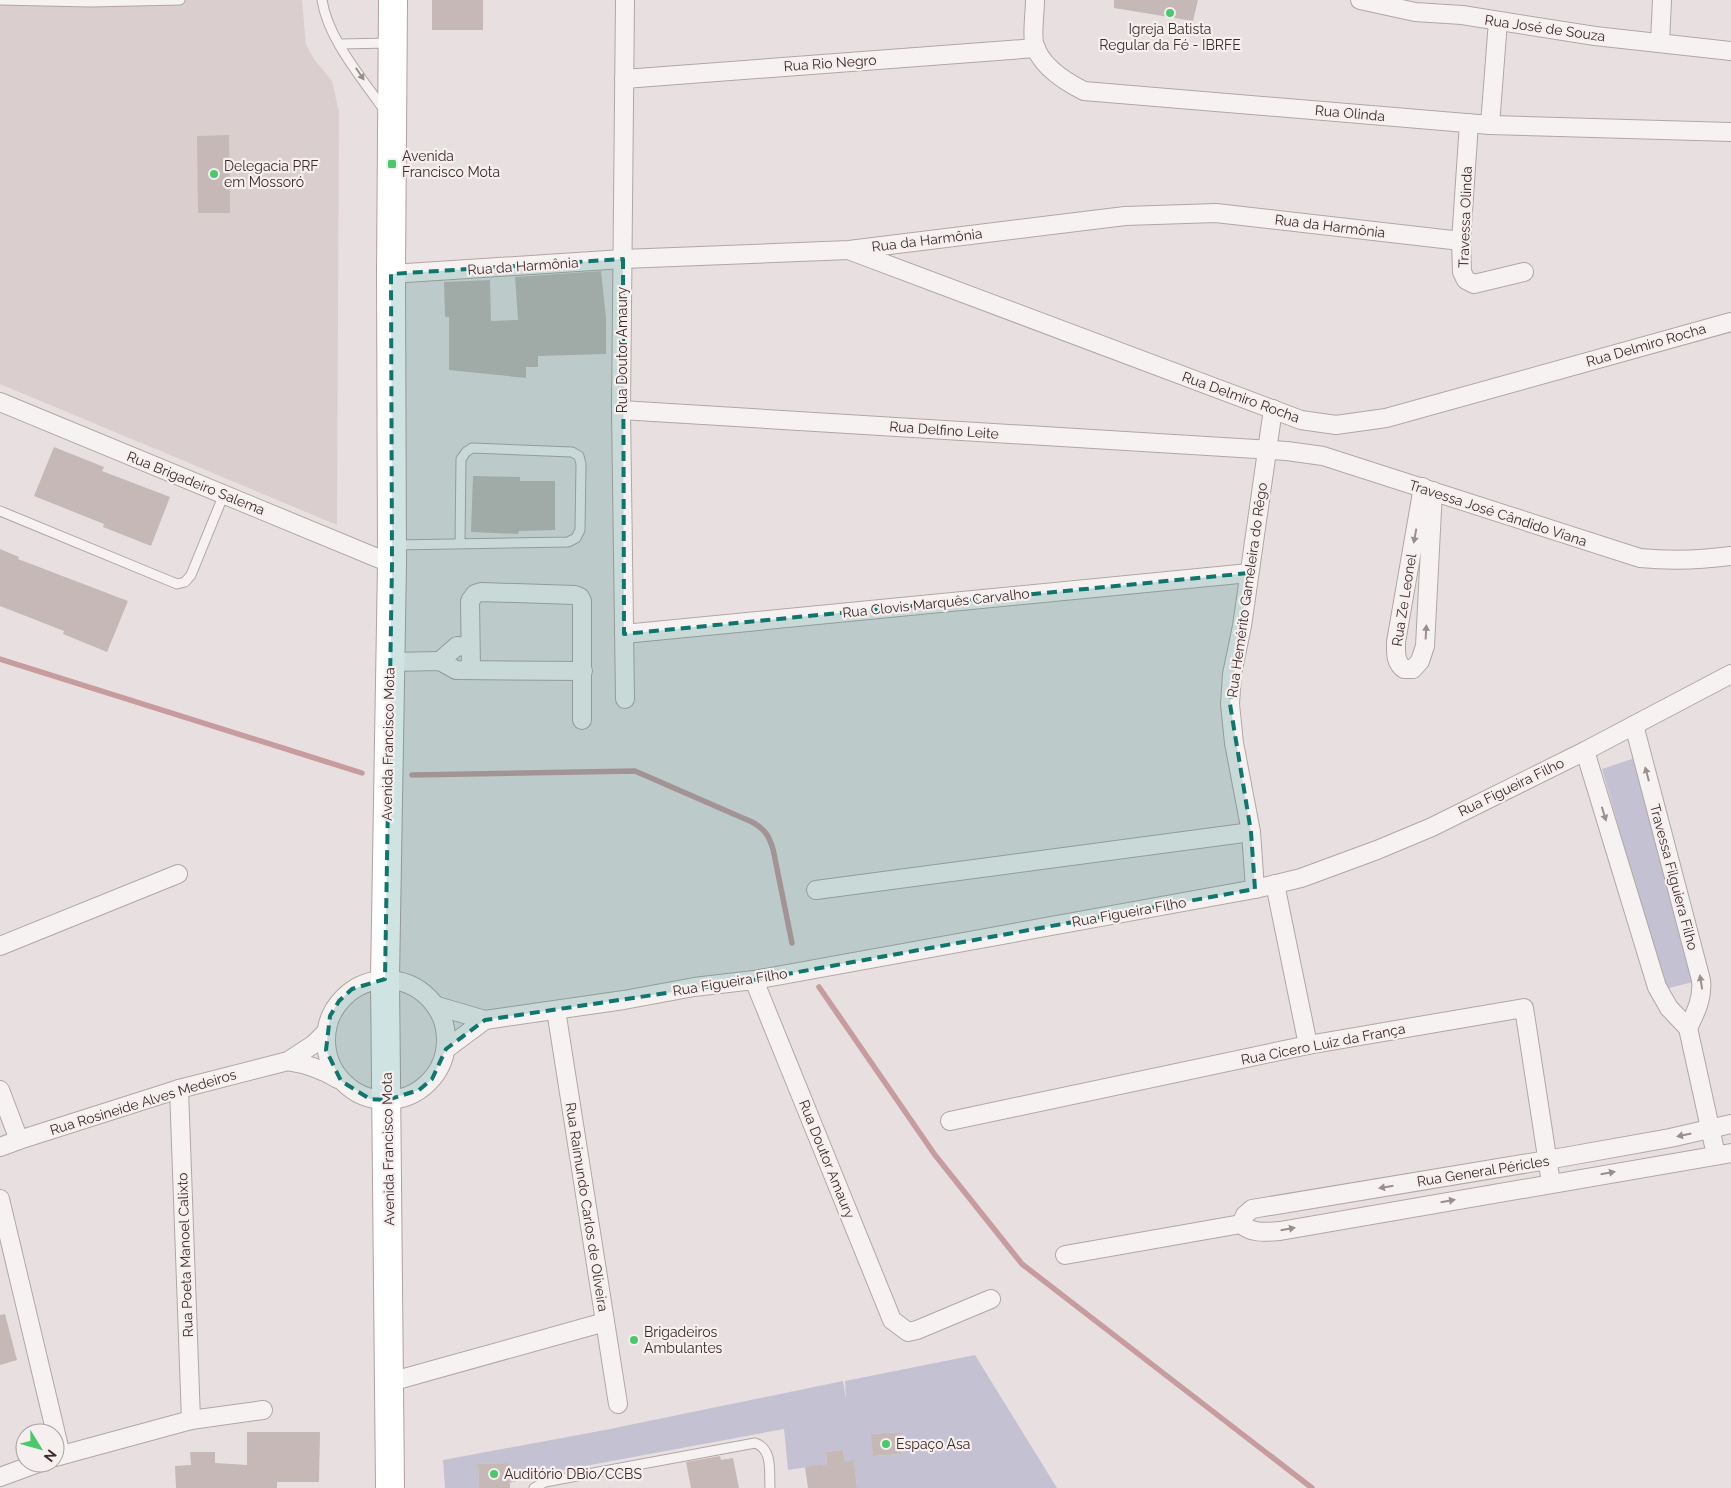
<svg xmlns="http://www.w3.org/2000/svg" width="1731" height="1488" viewBox="0 0 1731 1488" font-family="Raleway,sans-serif">
  <style>
    .built { fill: #dacece }
    .green { fill: #c4c1d2; fill-rule: evenodd }
    .lines { fill: none; stroke-linecap: round; stroke-linejoin: round }
    .stream { stroke: #c79c9f; stroke-width: 5.5 }
    .building { fill: #c5b8b7 }
    .service-casing { stroke: #b2a6a5; stroke-width: 11 }
    .minor-casing { stroke: #b2a6a5; stroke-width: 20 }
    .primary-casing { stroke: #b3a09f; stroke-width: 30 }
    .service { stroke: #f7f2f2; stroke-width: 9 }
    .minor { stroke: #f7f2f2; stroke-width: 18 }
    .primary { stroke: #fff; stroke-width: 28 }
    .oneway { fill: #9b8e8e }
    .marked { fill: #0f766e; fill-opacity: 0.2; stroke: #0f766e; stroke-width: 4; stroke-dasharray: 10 6; stroke-linejoin: round }
    .poi-dot { fill: #4ac86c; stroke: #f6efef; stroke-width: 2 }
    .labels { text-anchor: middle; stroke-width: 4.5; stroke-linejoin: round; paint-order: stroke }
    .street-label { font-size: 14px; fill: #3f2a29; stroke: #f6efef }
    .poi-label { font-size: 14px; fill: #3f2a29; stroke: #f6efef; text-anchor: start }
  </style>
  <rect width="100%" height="100%" fill="#e8e0e0"/>
  <polygon class="built" points="0,0 302,0 306,45 314,59 332,81 339,112 337,525 0,384"/>
  <g class="green">
    <polygon points="1635,758 1701,980 1665,989 1602,769"/>
    <path d="M975,1355L1057,1488H857L854,1461L845,1462L843,1450L826,1452L827,1464L788,1470L784,1429L542,1474L510,1483L509,1463L478,1464L479,1488H445L443,1460L605,1430L843,1381L846,1399L845,1381ZM899,1432L901,1454L873,1456L872,1434Z"/>
  </g>
  <g class="lines">
    <g class="stream">
      <polyline points="0,659 362,773"/>
      <path d="M412,775L635,771L752,822C765,829 769,836 773,849L792,943"/>
      <polyline points="819,987 935,1155 1022,1264 1312,1488"/>
    </g>
  </g>
  <g class="building">
    <rect x="432" y="0" width="51" height="30"/>
    <polygon points="1114,0 1198,0 1193,21 1114,8"/>
    <polygon points="229,135 230,213 198,213 197,136"/>
    <polygon points="601,271 606,318 606,354 538,356 538,367 526,367 526,378 449,370 449,317 445,317 444,282 490,280 491,321 518,320 515,277"/>
    <polygon points="54,447 104,467 102,471 170,497 151,546 103,527 104,524 34,496"/>
    <polygon points="473,476 520,477 520,481 555,481 555,530 519,531 518,534 471,532"/>
    <polygon points="0,549 19,557 18,559 128,601 107,652 63,634 64,631 0,606"/>
    <polygon points="5,1314 17,1360 0,1365 0,1315"/>
    <polygon points="247,1432 320,1432 319,1482 277,1482 277,1488 176,1488 175,1466 191,1465 190,1452 215,1452 215,1463 247,1465"/>
    <polygon points="900,1432 901,1454 873,1456 871,1434"/>
    <polygon points="843,1450 845,1462 854,1460 857,1488 808,1488 805,1467 827,1464 826,1452"/>
    <polygon points="720,1456 721,1460 733,1458 739,1488 691,1488 686,1462"/>
    <polygon points="509,1463 510,1488 479,1488 478,1464"/>
  </g>
  <g class="lines">
    <defs>
      <g id="service">
        <polyline points="0,0 90,2 180,0"/>
        <path d="M322,0C328,39 362,78 384,110"/>
        <polyline points="340,44 390,43"/>
        <polyline points="0,511 177,584 185,582 191,575 224,494"/>
        <polyline points="395,545 568,542 576,538 580,530 581,464 579,456 572,452 472,448 466,452 461,459 460,543"/>
        <path d="M534,1488L545,1482L755,1443C773,1449 769,1471 770,1488"/>
      </g>
      <g id="minor">
        <polyline points="625,0 621,410 625,699"/>
        <path d="M1035,0C1035,12 1032,32 1034,43C1040,66 1064,81 1084,91L1490,125L1731,132"/>
        <polyline points="1360,0 1415,12 1462,15 1595,36 1731,51"/>
        <polyline points="1660,43 1662,0"/>
        <polyline points="624,79 1036,48"/>
        <polyline points="1469,123 1461,241 1462,272 1466,280 1474,284 1524,272"/>
        <polyline points="1490,125 1498,21"/>
        <polyline points="851,251 1301,420 1336,425 1386,418 1731,322"/>
        <polyline points="391,274 623,259 849,250 1125,216 1216,213 1461,241"/>
        <polyline points="0,402 392,564"/>
        <path d="M621,410L1287,451L1323,456L1640,558C1671,561 1701,560 1731,556"/>
        <path d="M1423,487L1396,642C1396,653 1395,662 1404,669H1413L1420,661L1425,646L1433,491"/>
        <polyline points="624,634 1249,573"/>
        <polyline points="440,661 457,646 470,647"/>
        <polyline points="390,662 440,661 456,670 583,671"/>
        <polyline points="471,670 470,601 475,594 481,592 575,595 580,597 582,601 582,720"/>
        <path d="M1634,725L1701,980C1703,998 1696,1012 1688,1028"/>
        <polyline points="1585,751 1657,987 1669,1008 1688,1028 1716,1155"/>
        <polyline points="1275,884 1308,1045"/>
        <polyline points="1255,889 1251,832 1234,743 1230,704 1232,674 1242,626 1273,409"/>
        <polyline points="816,890 1251,832"/>
        <polyline points="0,946 178,874"/>
        <circle cx="386" cy="1040" r="60"/>
        <polyline points="754,980 892,1320 908,1332 917,1330 991,1299"/>
        <polyline points="437,1006 485,1020 624,1000 694,987 754,980 1255,889 1301,878 1377,850 1432,827 1585,751 1731,674"/>
        <polyline points="556,1010 618,1404"/>
        <polyline points="446,1049 485,1020"/>
        <path d="M288,1061C307,1064 322,1069 338,1079"/>
        <polyline points="179,1089 191,1420"/>
        <polyline points="0,1090 19,1140"/>
        <polyline points="950,1121 1308,1045 1524,1008 1551,1183"/>
        <polyline points="0,1147 19,1140 179,1089 288,1061 314,1044 325,1033"/>
        <polyline points="0,1199 61,1455"/>
        <polyline points="1241,1224 1245,1215 1252,1209 1547,1160 1670,1138 1731,1124"/>
        <path d="M1065,1255L1241,1224C1252,1234 1266,1232 1280,1231L1731,1153"/>
        <polyline points="390,1382 605,1322"/>
        <polyline points="55,1457 191,1420 263,1410"/>
        <polyline points="0,1477 38,1463"/>
      </g>
      <polyline id="primary" points="390,1488 385,979 392,564 391,274 393,0"/>
    </defs>
    <use href="#service" class="service-casing"/>
    <use href="#minor" class="minor-casing"/>
    <use href="#primary" class="primary-casing"/>
    <use href="#service" class="service"/>
    <use href="#minor" class="minor"/>
    <use href="#primary" class="primary"/>
  </g>
  <defs><path id="oneway-solid" d="M-6-.8H1V-3.2L6.5 0L1 3.2V.8H-6Z" transform="scale(1.25)"/></defs>
  <g class="oneway">
    <use href="#oneway-solid" transform="translate(360 74) rotate(56)"/>
    <use href="#oneway-solid" transform="translate(1415 536) rotate(100)"/>
    <use href="#oneway-solid" transform="translate(1426 632) rotate(-87)"/>
    <use href="#oneway-solid" transform="translate(1647 774) rotate(-105)"/>
    <use href="#oneway-solid" transform="translate(1604 814) rotate(73)"/>
    <use href="#oneway-solid" transform="translate(1701 982) rotate(-99)"/>
    <use href="#oneway-solid" transform="translate(1684 1135) rotate(168)"/>
    <use href="#oneway-solid" transform="translate(1608 1173) rotate(-10)"/>
    <use href="#oneway-solid" transform="translate(1386 1187) rotate(171)"/>
    <use href="#oneway-solid" transform="translate(1448 1201) rotate(-10)"/>
    <use href="#oneway-solid" transform="translate(1288 1229) rotate(-10)"/>
  </g>
  <path class="marked" d="M623,259L624,634L1249,573L1230,704L1251,832L1255,889L754,980L485,1020L446,1049L432,1079L419,1090L387,1100L370,1099L341,1081L326,1050L330,1016L339,1001L352,989L385,979L392,564L391,274Z"/>
  <g class="poi-dot">
    <circle cx="1170" cy="13" r="5"/>
    <rect x="387" y="159" width="10" height="10" rx="2.5"/>
    <circle cx="214" cy="174" r="5"/>
    <circle cx="634" cy="1340" r="5"/>
    <circle cx="886" cy="1444" r="5"/>
    <circle cx="494" cy="1474" r="5"/>
  </g>
  <g class="labels">
    <g class="street-label">
      <text transform="translate(1545 28) rotate(8)" y="5">Rua José de Souza</text>
      <text transform="translate(830 63) rotate(-4)" y="5">Rua Rio Negro</text>
      <text transform="translate(1350 113) rotate(5)" y="5">Rua Olinda</text>
      <text transform="translate(1465 217) rotate(-88)" y="5">Travessa Olinda</text>
      <text transform="translate(1330 226) rotate(7)" y="5">Rua da Harmônia</text>
      <text transform="translate(927 240) rotate(-7)" y="5">Rua da Harmônia</text>
      <text transform="translate(523 266) rotate(-4)" y="5">Rua da Harmônia</text>
      <text transform="translate(1646 345) rotate(-16)" y="5">Rua Delmiro Rocha</text>
      <text transform="translate(622 350) rotate(-90)" y="5">Rua Doutor Amaury</text>
      <text transform="translate(1241 397) rotate(20)" y="5">Rua Delmiro Rocha</text>
      <text transform="translate(944 430) rotate(4)" y="5">Rua Delfino Leite</text>
      <text transform="translate(196 483) rotate(22)" y="5">Rua Brigadeiro Salema</text>
      <text transform="translate(1498 513) rotate(18)" y="5">Travessa José Cândido Viana</text>
      <text transform="translate(1247 590) rotate(-82)" y="5">Rua Hemérito Gameleira do Rêgo</text>
      <text transform="translate(1404 600) rotate(-81)" y="5">Rua Ze Leonel</text>
      <text transform="translate(936 603) rotate(-6)" y="5">Rua Clovis Marquês Carvalho</text>
      <text transform="translate(388 744) rotate(-89)" y="5">Avenida Francisco Mota</text>
      <text transform="translate(1511 787) rotate(-26)" y="5">Rua Figueira Filho</text>
      <text transform="translate(1674 877) rotate(75)" y="5">Travessa Filguiera Filho</text>
      <text transform="translate(1129 912) rotate(-10)" y="5">Rua Figueira Filho</text>
      <text transform="translate(730 982) rotate(-9)" y="5">Rua Figueira Filho</text>
      <text transform="translate(1323 1044) rotate(-11)" y="5">Rua Cícero Luiz da França</text>
      <text transform="translate(143 1102) rotate(-17)" y="5">Rua Rosineide Alves Medeiros</text>
      <text transform="translate(388 1149) rotate(-91)" y="5">Avenida Francisco Mota</text>
      <text transform="translate(827 1159) rotate(68)" y="5">Rua Doutor Amaury</text>
      <text transform="translate(1483 1171) rotate(-9)" y="5">Rua General Péricles</text>
      <text transform="translate(587 1207) rotate(81)" y="5">Rua Raimundo Carlos de Oliveira</text>
      <text transform="translate(185 1255) rotate(-92)" y="5">Rua Poeta Manoel Calixto</text>
    </g>
    <g class="poi-label">
      <text x="1170" y="34" text-anchor="middle">Igreja Batista<tspan x="1170" dy="16">Regular da Fé - IBRFE</tspan></text>
      <text x="402" y="161">Avenida<tspan x="402" dy="16">Francisco Mota</tspan></text>
      <text x="224" y="171">Delegacia PRF<tspan x="224" dy="16">em Mossoró</tspan></text>
      <text x="644" y="1337">Brigadeiros<tspan x="644" dy="16">Ambulantes</tspan></text>
      <text x="896" y="1449">Espaço Asa</text>
      <text x="504" y="1479">Auditório DBio/CCBS</text>
    </g>
  </g>
  <g transform="translate(40 1448) rotate(127)"><circle r="24" fill="#f6efef" stroke="#ada0a0"/>
  <path d="M0-4L9 19L0 12L-9 19Z" fill="#4ac86c"/>
  <text y="-8" font-size="14" font-weight="bold" text-anchor="middle" fill="#3f2a29">N</text>
  </g>
</svg>
